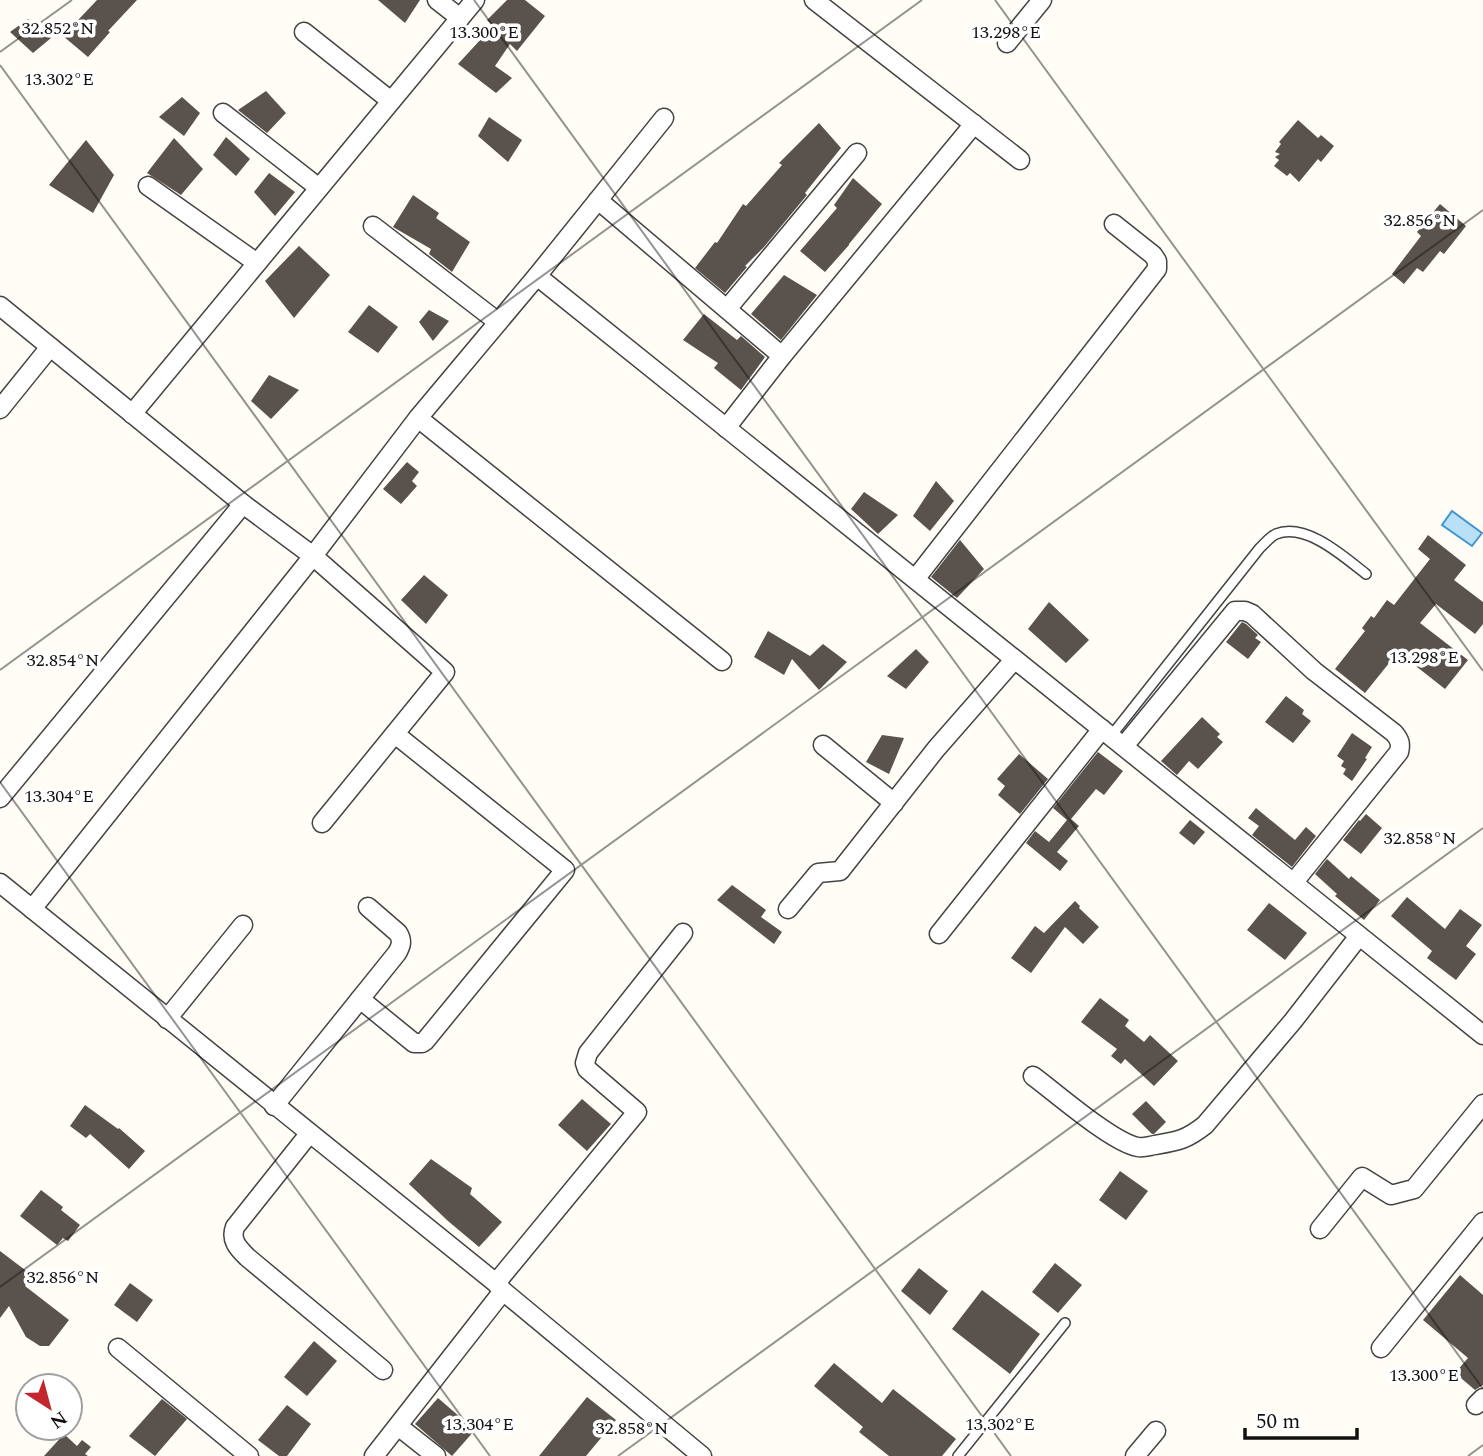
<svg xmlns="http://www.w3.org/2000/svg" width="1483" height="1456" viewBox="0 0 1483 1456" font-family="Spectral,serif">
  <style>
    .water { fill: #b9e0f7; stroke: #3f96cf; stroke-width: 2 }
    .building { fill: #5a524d }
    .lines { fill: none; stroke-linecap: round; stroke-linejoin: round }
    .lane-casing { stroke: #444; stroke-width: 12 }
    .street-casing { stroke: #444; stroke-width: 21 }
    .lane { stroke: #fff; stroke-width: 9 }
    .street { stroke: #fff; stroke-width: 18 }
    .ticks { fill: none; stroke: #111; stroke-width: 2; stroke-opacity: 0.45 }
    .ticks-label { font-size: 18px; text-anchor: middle; fill: #111; stroke: #fff; stroke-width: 7; stroke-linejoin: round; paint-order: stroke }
  </style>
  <rect width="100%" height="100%" fill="#fffdf5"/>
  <polygon class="water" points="1452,511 1482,533 1472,546 1442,525"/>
  <g class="building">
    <polygon points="97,0 137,0 108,31 110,32 88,57 63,36"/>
    <polygon points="378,0 420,0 405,23"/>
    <polygon points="507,0 525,0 545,16 517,51 510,44 495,66 512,78 496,93 458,64 493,26 487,20"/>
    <polygon points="28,19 51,38 33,53 10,32"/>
    <polygon points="266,91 286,113 267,133 238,110"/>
    <polygon points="182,97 200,113 184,136 159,117"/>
    <polygon points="489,117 522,140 508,162 478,136"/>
    <polygon points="1298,120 1318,138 1321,135 1334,146 1321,162 1318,159 1299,182 1290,173 1287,176 1274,166 1279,160 1275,157 1280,154 1275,152 1281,144 1279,142"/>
    <polygon points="819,123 841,148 805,193 807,195 764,247 745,266 747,267 725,293 695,268 715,242 717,243 743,204 746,206 782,165 779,163"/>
    <polygon points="226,137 250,159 236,176 213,155"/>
    <polygon points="174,138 203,169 181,195 147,173"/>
    <polygon points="86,140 114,175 93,213 49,185"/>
    <polygon points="269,173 295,192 275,216 254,192"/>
    <polygon points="853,178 882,204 849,244 849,245 825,272 800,251 837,208 834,205"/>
    <polygon points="413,195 439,213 436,218 470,242 452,272 429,254 431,249 393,227"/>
    <polygon points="1440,204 1466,226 1444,254 1440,251 1423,272 1417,268 1404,284 1392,274 1421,236 1417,232"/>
    <polygon points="299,246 330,275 294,318 265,281"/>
    <polygon points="784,275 817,295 781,340 751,314"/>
    <polygon points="369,305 398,327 378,353 348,332"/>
    <polygon points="429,310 449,321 433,341 419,322"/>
    <polygon points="704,314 737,340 741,336 765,357 741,390 714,368 718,363 683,340"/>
    <polygon points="269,375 299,390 271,419 251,401"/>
    <polygon points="407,462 419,472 412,481 417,486 401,504 383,489"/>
    <polygon points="936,481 954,501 930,531 913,516"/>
    <polygon points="864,492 898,515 878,534 851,509"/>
    <polygon points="1428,535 1466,565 1454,580 1483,602 1483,624 1475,634 1436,604 1420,623 1468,660 1445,689 1398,652 1365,693 1335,669 1365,631 1362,628 1371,616 1374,618 1387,600 1394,605 1430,559 1418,549"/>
    <polygon points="960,540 984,569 957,598 931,577"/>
    <polygon points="424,575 448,595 426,624 401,600"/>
    <polygon points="1049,602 1089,640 1066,663 1028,629"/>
    <polygon points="1242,622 1246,624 1258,635 1255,638 1261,642 1248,659 1226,642"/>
    <polygon points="768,631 810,656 823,644 847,662 819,690 792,659 784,675 754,657"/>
    <polygon points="916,649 929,662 906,689 887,676"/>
    <polygon points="1286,696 1304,710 1302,714 1311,721 1293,743 1265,722"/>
    <polygon points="1202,717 1220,734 1217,737 1223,742 1198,769 1189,761 1177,775 1161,761"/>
    <polygon points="1352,733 1372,747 1365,758 1367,759 1352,781 1343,774 1346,769 1341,766 1344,761 1337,756"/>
    <polygon points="882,735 904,738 889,774 866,762"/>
    <polygon points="1098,752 1123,771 1104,795 1096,789 1071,819 1079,826 1057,852 1068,861 1060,871 1026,843 1035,831 1049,842 1067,820 1053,808"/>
    <polygon points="1019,754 1048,779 1020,814 998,795 1005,786 997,779"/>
    <polygon points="1256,808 1295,840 1306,827 1316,836 1292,867 1252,835 1259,826 1248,818"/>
    <polygon points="1366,814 1382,828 1361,854 1343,840 1359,820 1360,821"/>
    <polygon points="1190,820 1205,832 1194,845 1179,833"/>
    <polygon points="1327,859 1349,879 1351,876 1380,900 1364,920 1335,896 1337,894 1315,874"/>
    <polygon points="732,885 766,910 761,917 782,932 774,944 717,900"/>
    <polygon points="1407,897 1445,929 1460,909 1482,925 1466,946 1476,954 1456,980 1427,958 1432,951 1391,916"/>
    <polygon points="1075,901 1080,906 1079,908 1099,927 1083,944 1065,927 1031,973 1011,958 1035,926 1044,933"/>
    <polygon points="1269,903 1307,933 1285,960 1247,930"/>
    <polygon points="1100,998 1129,1020 1125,1026 1144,1042 1150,1035 1178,1061 1154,1086 1125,1059 1121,1064 1111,1056 1117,1049 1081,1022"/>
    <polygon points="582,1099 611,1124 587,1151 558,1125"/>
    <polygon points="1146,1101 1166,1122 1154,1134 1152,1134 1132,1114"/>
    <polygon points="85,1105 118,1129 119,1128 145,1151 129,1169 90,1134 86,1138 70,1126"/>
    <polygon points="431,1159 472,1188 470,1194 502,1222 479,1247 448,1221 409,1184"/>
    <polygon points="1120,1171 1148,1191 1126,1220 1099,1200"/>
    <polygon points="41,1190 63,1207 61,1210 80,1225 68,1241 63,1238 57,1245 20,1216"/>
    <polygon points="0,1251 33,1276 25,1286 69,1320 49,1346 40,1346 26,1337 9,1306 0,1318"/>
    <polygon points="1055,1263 1082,1285 1058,1313 1032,1292"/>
    <polygon points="919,1268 948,1291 930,1315 901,1291"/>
    <polygon points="1460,1275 1483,1295 1483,1385 1475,1390 1455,1373 1468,1358 1423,1320"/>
    <polygon points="130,1283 153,1300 137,1322 114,1305"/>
    <polygon points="982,1290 1040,1334 1010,1374 952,1329"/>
    <polygon points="314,1341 337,1361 307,1396 284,1377"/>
    <polygon points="834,1363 882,1403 893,1389 956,1439 942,1456 889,1456 859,1432 863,1427 814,1386"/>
    <polygon points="587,1397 616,1420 586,1456 539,1456"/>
    <polygon points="438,1398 475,1430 452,1456 415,1424"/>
    <polygon points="162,1399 187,1419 155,1456 129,1436"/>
    <polygon points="287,1405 311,1424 287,1456 279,1456 258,1440"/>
    <polygon points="64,1434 77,1446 82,1440 91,1447 85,1454 88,1456 44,1456"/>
  </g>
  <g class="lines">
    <defs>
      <g id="lane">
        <path d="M1111,736L1259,549C1264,544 1270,537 1276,534C1306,522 1344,557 1366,574"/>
        <polyline points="958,1456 1065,1323"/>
      </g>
      <g id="street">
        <polyline points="437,0 460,18"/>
        <polyline points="814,0 1020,160"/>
        <polyline points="304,32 391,101"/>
        <polyline points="1007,43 1042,0"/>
        <polyline points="223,113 319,188"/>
        <polyline points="148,186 257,263"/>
        <polyline points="598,200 782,356"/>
        <polyline points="373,226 498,322"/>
        <polyline points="537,276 1483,1035"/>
        <polyline points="0,306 243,504 313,556 445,672 322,823"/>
        <polyline points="727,309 857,153"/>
        <polyline points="0,409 50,347"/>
        <polyline points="132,414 475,0"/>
        <polyline points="418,418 722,661"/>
        <polyline points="726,428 782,356 974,124"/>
        <polyline points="916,578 1157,269 1157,261 1153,255 1114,224"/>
        <polyline points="823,745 894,803"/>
        <path d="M1124,746L1235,611H1245L1252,614L1314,671L1394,733C1400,740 1401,744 1399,752L1294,882"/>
        <polyline points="0,798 243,504"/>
        <polyline points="0,883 496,1283 503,1291 702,1456"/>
        <polyline points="32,909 313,556 418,418 537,276 664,118"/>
        <polyline points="788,909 818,873 840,871 936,749 1014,660"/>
        <polyline points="939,934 1102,729"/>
        <polyline points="360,999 414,1043 422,1043 425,1041 565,870 395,734"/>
        <polyline points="167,1019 243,925"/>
        <path d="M1033,1076C1056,1093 1113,1143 1138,1147C1144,1148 1149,1146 1155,1145C1178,1141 1186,1140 1205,1125L1293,1021L1359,936"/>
        <path d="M274,1106L397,953C401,946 403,941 398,933L368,907"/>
        <path d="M309,1134L235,1227C230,1240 238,1248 247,1257L383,1370"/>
        <polyline points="1320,1229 1362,1177 1391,1195 1414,1189 1483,1104"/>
        <polyline points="496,1283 637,1112 587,1069 585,1063 588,1053 683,933"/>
        <polyline points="118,1348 249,1456"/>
        <polyline points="1381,1348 1483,1222"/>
        <polyline points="1476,1405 1483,1398"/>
        <polyline points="398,1426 436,1456"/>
        <polyline points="374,1456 503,1291"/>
        <polyline points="1135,1456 1156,1431"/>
      </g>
    </defs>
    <use href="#lane" class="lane-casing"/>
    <use href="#street" class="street-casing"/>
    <use href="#lane" class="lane"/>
    <use href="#street" class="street"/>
  </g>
  <path class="ticks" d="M474,0L1483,1389M995,0L1483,671M0,52L72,0M0,65L1011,1456M0,670L922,0M0,782L490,1456M0,1287L1483,210M618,1456L1483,828M1468,1456L1483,1445"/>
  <g class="ticks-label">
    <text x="58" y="34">32.852°N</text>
    <text x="484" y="38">13.300°E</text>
    <text x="1006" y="38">13.298°E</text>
    <text x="59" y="85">13.302°E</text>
    <text x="1420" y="226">32.856°N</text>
    <text x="1424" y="663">13.298°E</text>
    <text x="63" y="666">32.854°N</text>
    <text x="59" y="802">13.304°E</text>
    <text x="1420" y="844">32.858°N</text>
    <text x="63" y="1283">32.856°N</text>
    <text x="1424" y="1381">13.300°E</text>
    <text x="479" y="1430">13.304°E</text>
    <text x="1000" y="1430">13.302°E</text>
    <text x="632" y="1434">32.858°N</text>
  </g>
  <g transform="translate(49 1407) rotate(144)"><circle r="33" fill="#ffffff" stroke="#a0a0a0" stroke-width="2"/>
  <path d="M0-5L12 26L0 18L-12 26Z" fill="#c4262e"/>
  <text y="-10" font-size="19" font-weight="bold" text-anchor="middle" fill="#111111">N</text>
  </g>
  <path d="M1245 1428v10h112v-10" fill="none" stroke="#111111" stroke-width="3.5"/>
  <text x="1256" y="1428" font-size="21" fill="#111111" stroke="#ffffff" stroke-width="5" paint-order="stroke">50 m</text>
</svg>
